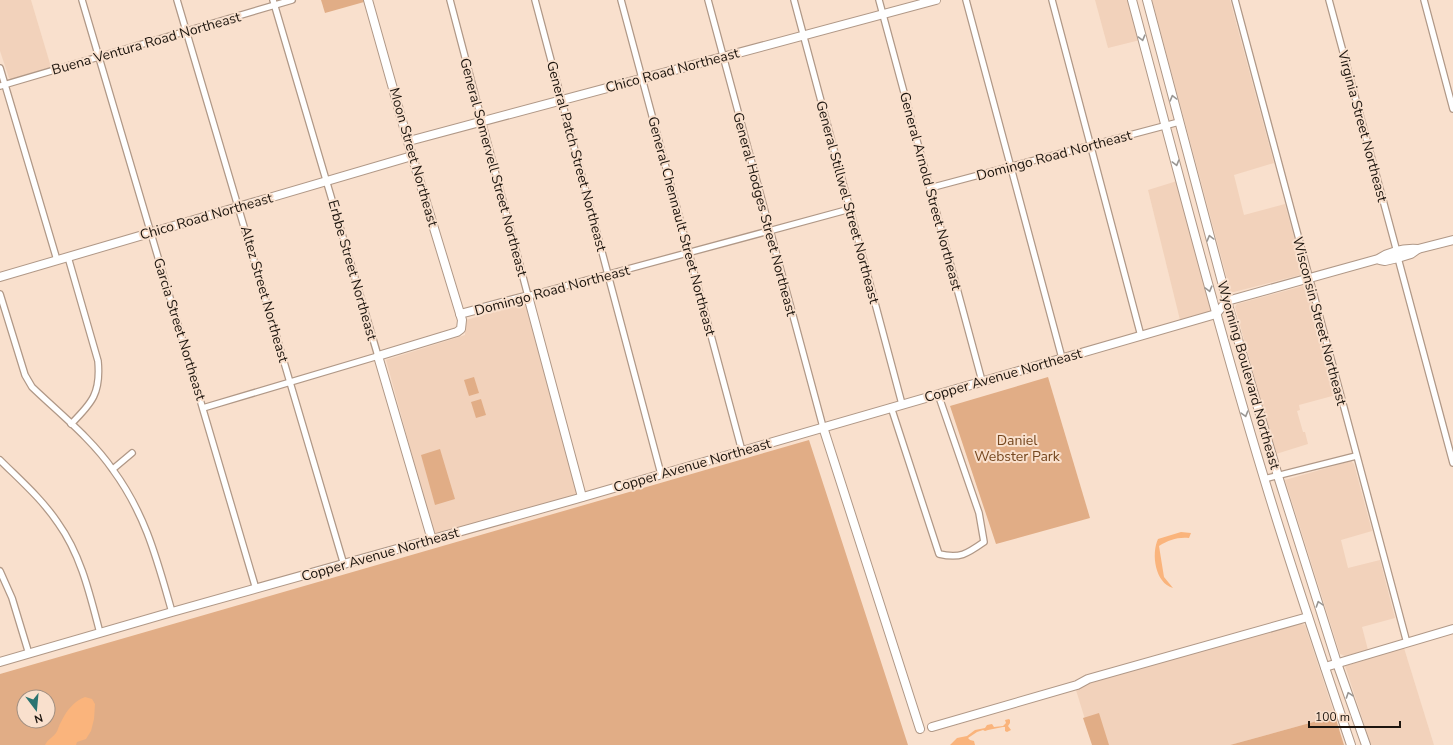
<svg xmlns="http://www.w3.org/2000/svg" width="1453" height="745" viewBox="0 0 1453 745" font-family="'Nunito Sans',sans-serif">
  <style>
    .built { fill: #f2d2bb }
    .green { fill: #e1ad86; fill-rule: evenodd }
    .water { fill: #fab47c }
    .lines { fill: none; stroke-linecap: round; stroke-linejoin: round }
    .street-casing { stroke: #b09887; stroke-width: 8 }
    .secondary-casing { stroke: #b09887; stroke-width: 10 }
    .street { stroke: #fff; stroke-width: 5.5 }
    .secondary { stroke: #fff; stroke-width: 8 }
    .oneway { stroke: #999693 }
    .labels { text-anchor: middle; stroke-width: 4; stroke-linejoin: round; paint-order: stroke }
    .street-label { font-size: 14px; fill: #1d150e; stroke: #f9e0cd }
    .park-label { font-size: 14px; fill: #75471f; stroke: #f9e0cd }
  </style>
  <rect width="100%" height="100%" fill="#f9e0cd"/>
  <g class="built">
    <polygon points="0,0 31,0 51,67 11,79 9,78 0,51"/>
    <polygon points="1095,0 1128,0 1140,40 1108,48"/>
    <polygon points="1152,0 1230,0 1274,163 1234,175 1244,215 1285,204 1303,270 1303,273 1300,275 1234,292 1231,292 1230,290"/>
    <polygon points="1177,181 1211,308 1210,311 1208,313 1180,320 1148,190"/>
    <polygon points="1303,286 1308,289 1336,395 1299,405 1300,410 1297,411 1303,432 1305,432 1308,444 1276,454 1235,307 1237,304"/>
    <polygon points="525,303 577,494 434,535 386,360 465,335 466,320"/>
    <polygon points="1351,461 1354,464 1372,531 1341,540 1348,568 1380,560 1395,618 1362,627 1368,650 1345,656 1340,654 1285,480"/>
    <polygon points="1299,623 1305,625 1335,716 1230,745 1093,745 1075,687"/>
    <polygon points="1404,648 1434,745 1371,745 1345,666"/>
  </g>
  <g class="green">
    <polygon points="321,0 363,0 364,2 325,13"/>
    <polygon points="474,377 479,393 469,396 464,380"/>
    <polygon points="1048,377 1090,518 996,544 950,406"/>
    <polygon points="481,399 486,415 476,418 471,402"/>
    <path d="M809,440L908,745H0V674ZM24,697H48V721H24Z"/>
    <polygon points="440,449 455,499 435,505 421,455"/>
    <polygon points="1099,713 1109,745 1092,745 1083,718"/>
    <polygon points="1335,716 1344,745 1230,745"/>
  </g>
  <g class="water">
    <path d="M1181,532L1191,533L1189,538C1177,537 1169,540 1159,546L1164,577L1173,588C1155,583 1151,554 1158,539Z"/>
    <path d="M85,697L92,699L95,704L94,719L91,731L86,739L77,742L76,745H45C48,739 52,738 56,733C58,730 59,725 61,722C66,711 74,701 85,697Z"/>
    <polygon points="1009,719 1010,720 1010,723 1008,726 1011,730 1007,732 1005,731 1005,727 1003,727 988,730 985,731 983,730 977,732 968,738 970,740 974,741 975,745 950,745 957,738 967,736 975,730 985,728 987,725 992,724 994,727 1003,726 1006,723 1005,720"/>
  </g>
  <g class="lines">
    <defs>
      <g id="street">
        <polyline points="82,0 256,589"/>
        <polyline points="177,0 344,565"/>
        <polyline points="450,0 528,296 850,209"/>
        <polyline points="535,0 661,474"/>
        <polyline points="621,0 742,451"/>
        <polyline points="708,0 823,427"/>
        <polyline points="794,0 902,404"/>
        <polyline points="879,0 982,381"/>
        <polyline points="966,0 1062,358"/>
        <polyline points="1052,0 1141,336"/>
        <polyline points="1235,0 1407,643"/>
        <polyline points="1329,0 1397,252"/>
        <polyline points="1424,0 1453,109"/>
        <polyline points="0,68 57,260"/>
        <polyline points="0,86 292,0"/>
        <polyline points="930,188 1179,122"/>
        <path d="M68,257L98,361C101,393 92,403 71,424"/>
        <polyline points="1398,258 1453,463"/>
        <path d="M0,294L25,375L32,387C59,413 92,439 113,470C146,515 157,560 172,612"/>
        <path d="M891,407L939,554C960,559 967,554 984,542L979,513L938,394"/>
        <polyline points="203,408 378,356 273,0"/>
        <path d="M0,460C20,480 42,499 58,523C81,555 90,595 100,633"/>
        <polyline points="113,469 132,453"/>
        <polyline points="1264,479 1356,456"/>
        <polyline points="0,571 12,598 29,654"/>
      </g>
      <g id="secondary">
        <polyline points="368,0 412,156 462,320 461,329 457,332 378,356 432,540"/>
        <path d="M1132,0C1175,160 1216,320 1264,478C1291,568 1321,656 1351,745"/>
        <polyline points="1147,0 1230,312 1278,476 1337,663 1366,745"/>
        <polyline points="409,141 936,0"/>
        <polyline points="1380,260 1385,261 1398,258 1411,254 1418,249 1453,240"/>
        <polyline points="0,277 412,156"/>
        <polyline points="460,314 528,296 582,497"/>
        <polyline points="823,427 920,729"/>
        <path d="M0,662L172,612L576,499L1216,314L1227,301L1378,259C1389,252 1404,248 1418,249"/>
        <polyline points="1325,667 1453,629"/>
        <polyline points="932,727 1077,685 1088,679 1308,617"/>
      </g>
    </defs>
    <use href="#street" class="street-casing"/>
    <use href="#secondary" class="secondary-casing"/>
    <use href="#street" class="street"/>
    <use href="#secondary" class="secondary"/>
  </g>
  <defs><path id="oneway-chevron" d="M-2-3.5L2.5 0L-2 3.5" fill="none" stroke-width="1.6" stroke-linecap="round" stroke-linejoin="round"/></defs>
  <g class="oneway">
    <use href="#oneway-chevron" transform="translate(1142 38) rotate(75)"/>
    <use href="#oneway-chevron" transform="translate(1173 98) rotate(-105)"/>
    <use href="#oneway-chevron" transform="translate(1176 163) rotate(75)"/>
    <use href="#oneway-chevron" transform="translate(1210 238) rotate(-105)"/>
    <use href="#oneway-chevron" transform="translate(1209 289) rotate(75)"/>
    <use href="#oneway-chevron" transform="translate(1245 414) rotate(74)"/>
    <use href="#oneway-chevron" transform="translate(1319 604) rotate(-108)"/>
    <use href="#oneway-chevron" transform="translate(1349 695) rotate(-109)"/>
  </g>
  <g class="labels">
    <g class="street-label">
      <text transform="translate(146 43) rotate(-16)" y="5">Buena Ventura Road Northeast</text>
      <text transform="translate(672 70) rotate(-15)" y="5">Chico Road Northeast</text>
      <text transform="translate(1363 126) rotate(75)" y="5">Virginia Street Northeast</text>
      <text transform="translate(1054 155) rotate(-15)" y="5">Domingo Road Northeast</text>
      <text transform="translate(577 156) rotate(75)" y="5">General Patch Street Northeast</text>
      <text transform="translate(414 157) rotate(74)" y="5">Moon Street Northeast</text>
      <text transform="translate(494 167) rotate(75)" y="5">General Somervell Street Northeast</text>
      <text transform="translate(931 191) rotate(75)" y="5">General Arnold Street Northeast</text>
      <text transform="translate(848 202) rotate(75)" y="5">General Stillwel Street Northeast</text>
      <text transform="translate(765 214) rotate(75)" y="5">General Hodges Street Northeast</text>
      <text transform="translate(206 216) rotate(-16)" y="5">Chico Road Northeast</text>
      <text transform="translate(682 226) rotate(75)" y="5">General Chennault Street Northeast</text>
      <text transform="translate(353 270) rotate(74)" y="5">Erbbe Street Northeast</text>
      <text transform="translate(552 290) rotate(-15)" y="5">Domingo Road Northeast</text>
      <text transform="translate(265 294) rotate(74)" y="5">Altez Street Northeast</text>
      <text transform="translate(1320 321) rotate(75)" y="5">Wisconsin Street Northeast</text>
      <text transform="translate(180 329) rotate(73)" y="5">Garcia Street Northeast</text>
      <text transform="translate(1003 375) rotate(-16)" y="5">Copper Avenue Northeast</text>
      <text transform="translate(1249 375) rotate(74)" y="5">Wyoming Boulevard Northeast</text>
      <text transform="translate(692 465) rotate(-16)" y="5">Copper Avenue Northeast</text>
      <text transform="translate(380 554) rotate(-16)" y="5">Copper Avenue Northeast</text>
    </g>
    <g class="park-label">
      <text x="1017" y="445">Daniel<tspan x="1017" dy="16">Webster Park</tspan></text>
    </g>
  </g>
  <g transform="translate(36 709) rotate(164)"><circle r="19" fill="#f9e0cd" stroke="#a18f81"/>
  <path d="M0-3L7 15L0 10L-7 15Z" fill="#2a7471"/>
  <text y="-6" font-size="11" font-weight="bold" text-anchor="middle" fill="#1d150e">N</text>
  </g>
  <path d="M1309 721v6h91v-6" fill="none" stroke="#1d150e" stroke-width="2"/>
  <text x="1315" y="721" font-size="12" fill="#1d150e" stroke="#f9e0cd" stroke-width="3" paint-order="stroke">100 m</text>
</svg>
